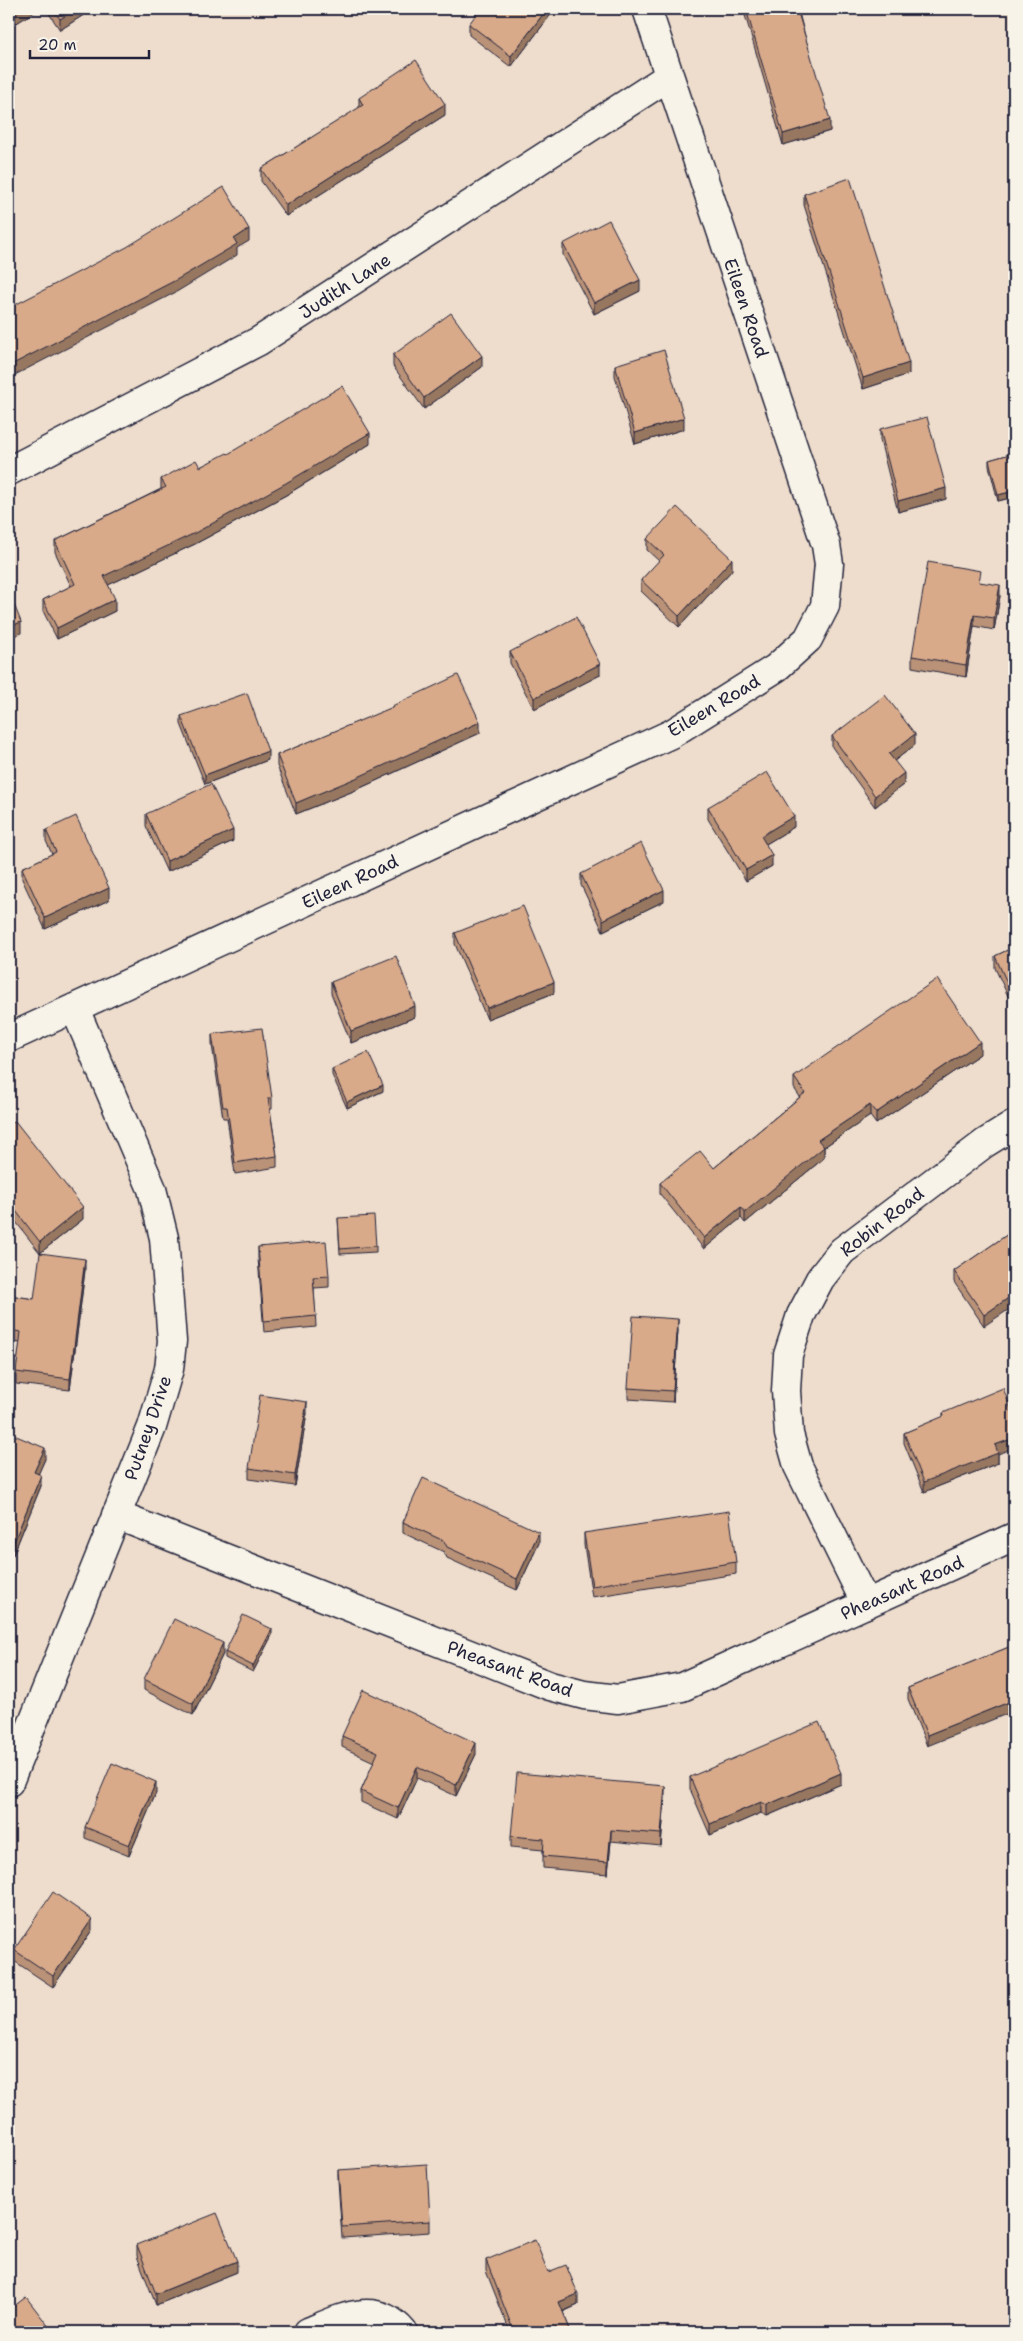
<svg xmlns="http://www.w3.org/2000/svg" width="1023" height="2341" viewBox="0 0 1023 2341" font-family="'Shantell Sans',sans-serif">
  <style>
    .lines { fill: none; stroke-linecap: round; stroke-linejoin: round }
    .minor-casing { stroke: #22223b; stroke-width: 31 }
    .minor { stroke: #f7f3e8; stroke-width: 28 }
    .wall { fill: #ba9277; stroke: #22223b }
    .shaded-wall { fill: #977761; stroke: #22223b }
    .building { fill: #d8aa8a; stroke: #22223b }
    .labels { text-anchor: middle; stroke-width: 5; stroke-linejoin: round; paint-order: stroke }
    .street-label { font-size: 18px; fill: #22223b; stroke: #f7f3e8 }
  </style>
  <rect width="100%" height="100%" fill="#edc"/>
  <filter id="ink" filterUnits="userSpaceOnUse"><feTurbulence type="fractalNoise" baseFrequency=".02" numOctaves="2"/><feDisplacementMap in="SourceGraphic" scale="10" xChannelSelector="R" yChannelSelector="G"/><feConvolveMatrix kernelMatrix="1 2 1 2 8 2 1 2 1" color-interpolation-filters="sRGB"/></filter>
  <g filter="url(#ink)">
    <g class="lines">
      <defs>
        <g id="minor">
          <polyline points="9,471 259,341 668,77"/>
          <polyline points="9,1038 671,734 776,668 808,639 825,606 829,564 826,545 647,9"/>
          <polyline points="116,1515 550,1686 584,1695 618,1699 682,1687 1014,1537"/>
          <polyline points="866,1604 798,1466 789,1434 786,1391 788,1355 801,1315 820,1279 842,1251 985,1143 1014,1125"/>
          <polyline points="9,1782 152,1427 169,1369 172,1341 164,1238 152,1189 75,1009"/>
          <path d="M308,2332C340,2319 375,2299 403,2332"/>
        </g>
      </defs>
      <use href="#minor" class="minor-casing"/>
      <use href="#minor" class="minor"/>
    </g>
    <g class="wall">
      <polygon points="9,9 39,9 15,24 13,21"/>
      <polygon points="46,9 93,9 60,30"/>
      <polygon points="552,9 552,13 511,67 469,35 469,24"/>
      <polygon points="743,9 798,9 830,131 783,145 748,25"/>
      <polygon points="359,98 445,115 286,216 261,181 261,169 359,108"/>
      <polygon points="804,194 909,374 863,389 804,205"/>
      <polygon points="563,244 640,291 594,314 563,255"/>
      <polygon points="393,355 482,367 424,409 393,366"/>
      <polygon points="615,365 684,429 635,444 615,376"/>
      <polygon points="880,429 946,499 898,512 880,440"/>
      <polygon points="370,444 286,495 195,544 108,585 115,611 57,639 43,611 43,600 71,586 55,552 55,541 161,489 161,479 200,467 228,454"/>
      <polygon points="1014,453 1014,497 998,501 989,466 989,460"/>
      <polygon points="647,539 732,570 679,627 641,591 641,580 659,561 647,550"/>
      <polygon points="981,582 1000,596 994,630 974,626 966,677 912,667 912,656"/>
      <polygon points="510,652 600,675 534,709 510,663"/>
      <polygon points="392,706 480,733 356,790 296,814 277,766 277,755 392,708"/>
      <polygon points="181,716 268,760 205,784 181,724"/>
      <polygon points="832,736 915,745 894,761 904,784 875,807 832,747"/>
      <polygon points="708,807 794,827 766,844 772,866 746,881 708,819"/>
      <polygon points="146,814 233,841 167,872 146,826"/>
      <polygon points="46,830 109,900 45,929 22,879 22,868 52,854 46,841"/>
      <polygon points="581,874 664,901 603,931 581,885"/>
      <polygon points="455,933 554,993 487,1019 455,944"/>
      <polygon points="1014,947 1014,1009 995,968 995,956"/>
      <polygon points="331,982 415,1017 351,1043 331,993"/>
      <polygon points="212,1034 272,1098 272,1109 270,1109 277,1156 277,1167 235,1174 227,1118 223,1118 212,1045"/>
      <polygon points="980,1054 876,1124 870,1116 824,1147 824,1158 745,1223 741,1218 704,1249 660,1194 660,1183 714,1168 800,1097 794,1088 794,1077"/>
      <polygon points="332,1069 383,1091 347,1108 332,1075"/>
      <polygon points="9,1126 83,1219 40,1253 9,1213"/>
      <polygon points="338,1218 376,1246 376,1252 340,1254"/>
      <polygon points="1014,1230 984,1326 954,1282 954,1271"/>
      <polygon points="258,1247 329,1276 329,1287 314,1288 316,1327 264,1332 258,1258"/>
      <polygon points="85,1270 70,1390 16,1384 16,1372 20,1343 9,1341 9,1295 34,1299"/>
      <polygon points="678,1330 673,1402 628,1399 628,1388"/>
      <polygon points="307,1413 295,1486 249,1479 249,1468"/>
      <polygon points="943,1413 998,1454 998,1463 924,1492 904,1443 904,1433 943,1417"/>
      <polygon points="9,1433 45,1459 38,1474 41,1486 13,1555 9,1554"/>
      <polygon points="403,1522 539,1543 517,1590 447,1558 444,1552 403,1533"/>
      <polygon points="584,1533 736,1562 736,1574 592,1597 584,1545"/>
      <polygon points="272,1635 253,1672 225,1658 225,1652"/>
      <polygon points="1014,1645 927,1746 908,1699 908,1688"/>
      <polygon points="223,1654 193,1715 144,1690 144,1679"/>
      <polygon points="342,1736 476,1754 456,1796 417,1778 398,1819 361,1802 361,1791 374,1762 342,1747"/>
      <polygon points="690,1777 841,1784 767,1816 761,1813 710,1835 690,1789"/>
      <polygon points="156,1793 129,1856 85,1838 85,1827"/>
      <polygon points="665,1797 661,1846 611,1841 608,1874 543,1868 543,1850 511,1847 511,1836"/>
      <polygon points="92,1930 53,1987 14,1961 14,1950"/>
      <polygon points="338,2170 430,2221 430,2232 342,2238 338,2181"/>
      <polygon points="137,2245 237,2272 156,2305 137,2256"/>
      <polygon points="486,2260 548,2272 578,2305 563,2312 571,2332 510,2332 486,2271"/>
    </g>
    <g class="shaded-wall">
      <polygon points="21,9 39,9 15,24 15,13"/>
      <polygon points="76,9 93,9 60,30 60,19"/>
      <polygon points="547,9 552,9 552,13 511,67 511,56"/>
      <polygon points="13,10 13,21 9,23 9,12"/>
      <polygon points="445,104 445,115 286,216 286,205"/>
      <polygon points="830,120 830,131 783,145 783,134"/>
      <polygon points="249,229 249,241 237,248 237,255 178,291 9,378 9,366 234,239"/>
      <polygon points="640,280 640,291 594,314 594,303"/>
      <polygon points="482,356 482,367 424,409 424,398"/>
      <polygon points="909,363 909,374 863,389 863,378"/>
      <polygon points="684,418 684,429 635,444 635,433"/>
      <polygon points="370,433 370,444 286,495 195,544 104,587 104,576"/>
      <polygon points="946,488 946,499 898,512 898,501"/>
      <polygon points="1014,491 1014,497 998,501 998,495"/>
      <polygon points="732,559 732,570 679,627 679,616"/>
      <polygon points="1000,585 1000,596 994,630 994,618"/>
      <polygon points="115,599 115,611 57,639 57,628"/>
      <polygon points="974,615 974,626 966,677 966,665"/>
      <polygon points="21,622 21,633 9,638 9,627"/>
      <polygon points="600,664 600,675 534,709 534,698"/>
      <polygon points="480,722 480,733 356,790 296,814 296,803"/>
      <polygon points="915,734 915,745 889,765 889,754"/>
      <polygon points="268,751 268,760 205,784 205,775"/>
      <polygon points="904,773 904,784 875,807 875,796"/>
      <polygon points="794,816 794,827 761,847 761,836"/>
      <polygon points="233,830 233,841 167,872 167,861"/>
      <polygon points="772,855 772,866 746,881 746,870"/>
      <polygon points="109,888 109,900 45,929 45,918"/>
      <polygon points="664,890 664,901 603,931 603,920"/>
      <polygon points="554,982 554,993 487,1019 487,1008"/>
      <polygon points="415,1006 415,1017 351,1043 351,1031"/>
      <polygon points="980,1042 980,1054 876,1124 876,1113"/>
      <polygon points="383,1085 383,1091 347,1108 347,1102"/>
      <polygon points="870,1105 870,1116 824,1147 824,1158 745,1223 745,1212 818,1140"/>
      <polygon points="83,1207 83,1219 40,1253 40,1242"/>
      <polygon points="741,1207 741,1218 704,1249 704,1238"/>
      <polygon points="85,1259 85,1270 70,1390 70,1379"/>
      <polygon points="1014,1294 1014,1306 984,1326 984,1315"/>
      <polygon points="678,1319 678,1330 673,1402 673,1391"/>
      <polygon points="307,1402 307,1413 295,1486 295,1475"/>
      <polygon points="1014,1438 1014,1448 998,1454 998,1463 924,1492 924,1482 995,1445"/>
      <polygon points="45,1448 45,1459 34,1484 34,1472"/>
      <polygon points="41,1475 41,1486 13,1555 13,1544"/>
      <polygon points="539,1532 539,1543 517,1590 517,1579"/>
      <polygon points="272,1629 272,1635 253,1672 253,1666"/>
      <polygon points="223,1643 223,1654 193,1715 193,1704"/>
      <polygon points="1014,1700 1014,1711 927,1746 927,1735"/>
      <polygon points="476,1743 476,1754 456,1796 456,1785"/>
      <polygon points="417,1767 417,1778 398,1819 398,1808"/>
      <polygon points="841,1773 841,1784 767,1816 767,1805"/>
      <polygon points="156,1782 156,1793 129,1856 129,1845"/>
      <polygon points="665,1786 665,1797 661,1846 661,1834"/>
      <polygon points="761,1802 761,1813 710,1835 710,1824"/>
      <polygon points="611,1830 611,1841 608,1874 608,1862"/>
      <polygon points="92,1919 92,1930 53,1987 53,1976"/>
      <polygon points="237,2261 237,2272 156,2305 156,2294"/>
      <polygon points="578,2294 578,2305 559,2313 559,2302"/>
    </g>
    <g class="building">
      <polygon points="9,9 21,9 15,13 13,10 9,12"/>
      <polygon points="53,9 76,9 60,19"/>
      <polygon points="480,9 547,9 511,56 469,24"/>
      <polygon points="746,9 797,9 830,120 783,134"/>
      <polygon points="416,60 445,104 286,205 261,169 363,105 359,98"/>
      <polygon points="850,178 909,363 863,378 804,194"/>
      <polygon points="224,187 249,229 234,239 237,244 178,279 9,366 9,308 127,247"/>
      <polygon points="609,220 640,280 594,303 563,244"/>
      <polygon points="451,313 482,356 424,398 393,355"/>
      <polygon points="664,350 684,418 635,433 615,365"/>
      <polygon points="342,386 370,433 286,483 195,533 104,576 115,599 57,628 43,600 75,584 55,541 166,487 161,479 196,460 200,467 227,453 228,454"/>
      <polygon points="927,417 946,488 898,501 880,429"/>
      <polygon points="1014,453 1014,491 998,495 989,460"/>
      <polygon points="677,507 732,559 679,616 641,580 664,555 647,539"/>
      <polygon points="928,562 981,571 979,582 1000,585 994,618 974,615 966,665 912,656"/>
      <polygon points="9,592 21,622 9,627"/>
      <polygon points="576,617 600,664 534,698 510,652"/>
      <polygon points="458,675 480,722 356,778 296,803 277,755 393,707 392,706"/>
      <polygon points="247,693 268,751 205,775 181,716"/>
      <polygon points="885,695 915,734 889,754 904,773 875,796 832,736"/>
      <polygon points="767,772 794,816 761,836 772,855 746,870 708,807"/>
      <polygon points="211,784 233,830 167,861 146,814"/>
      <polygon points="76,816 109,888 45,918 22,868 56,852 46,830"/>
      <polygon points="641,843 664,890 603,920 581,874"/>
      <polygon points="523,906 554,982 487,1008 455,933"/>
      <polygon points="1014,947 1014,998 995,956"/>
      <polygon points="396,956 415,1006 351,1031 331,982"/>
      <polygon points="937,979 980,1042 876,1113 870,1105 818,1140 824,1147 745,1212 741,1207 704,1238 660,1183 700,1151 714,1168 805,1093 794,1077"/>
      <polygon points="262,1028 272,1098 268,1098 277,1156 235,1163 227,1107 223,1107 212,1034"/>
      <polygon points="368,1052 383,1085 347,1102 332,1069"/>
      <polygon points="15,1121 83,1207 40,1242 9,1202 9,1126"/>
      <polygon points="374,1216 376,1246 340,1249 338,1218"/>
      <polygon points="1014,1230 1014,1294 984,1315 954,1271"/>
      <polygon points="326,1241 329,1276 313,1277 316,1316 264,1321 258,1247"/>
      <polygon points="40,1253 85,1259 70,1379 16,1372 21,1332 9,1330 9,1295 34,1299"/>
      <polygon points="633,1316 678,1319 673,1391 628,1388"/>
      <polygon points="1003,1388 1014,1417 1014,1438 995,1445 998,1453 924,1482 904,1433 944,1416 943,1413"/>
      <polygon points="260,1395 307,1402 295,1475 249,1468"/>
      <polygon points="9,1433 45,1448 34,1472 41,1475 13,1544 9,1543"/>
      <polygon points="423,1478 539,1532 517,1579 447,1547 444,1541 403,1522"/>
      <polygon points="729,1511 736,1562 592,1586 584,1533"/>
      <polygon points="243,1615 272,1629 253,1666 225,1652"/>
      <polygon points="174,1619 223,1643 193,1704 144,1679"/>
      <polygon points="1014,1645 1014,1700 927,1735 908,1688"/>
      <polygon points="363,1690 476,1743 456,1785 417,1767 398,1808 361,1791 378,1752 342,1736"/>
      <polygon points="819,1722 841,1773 767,1805 761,1802 710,1824 690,1777"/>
      <polygon points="112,1763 156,1782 129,1845 85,1827"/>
      <polygon points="517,1773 665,1786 661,1834 611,1830 608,1862 543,1856 544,1839 511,1836"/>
      <polygon points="53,1892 92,1919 53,1976 14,1950"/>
      <polygon points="427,2164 430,2221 342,2227 338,2170"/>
      <polygon points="217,2213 237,2261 156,2294 137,2245"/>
      <polygon points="535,2240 548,2272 566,2265 578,2294 559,2302 571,2332 514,2332 486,2260"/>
      <polygon points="26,2297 53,2332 9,2332 9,2310"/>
    </g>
  </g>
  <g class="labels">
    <g class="street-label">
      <text transform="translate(345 286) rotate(-33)" y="6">Judith Lane</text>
      <text transform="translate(746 308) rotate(71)" y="6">Eileen Road</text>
      <text transform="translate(714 706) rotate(-31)" y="6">Eileen Road</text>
      <text transform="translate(350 882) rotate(-25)" y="6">Eileen Road</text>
      <text transform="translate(882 1222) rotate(-38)" y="6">Robin Road</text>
      <text transform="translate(148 1428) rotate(-71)" y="6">Putney Drive</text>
      <text transform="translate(902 1588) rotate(-24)" y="6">Pheasant Road</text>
      <text transform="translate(510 1669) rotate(20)" y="6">Pheasant Road</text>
    </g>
  </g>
  <rect width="1023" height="2341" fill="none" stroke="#f7f3e8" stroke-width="30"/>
  <rect x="15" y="15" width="993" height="2311" fill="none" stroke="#22223b" stroke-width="2" filter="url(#ink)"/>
  <path d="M30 50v8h119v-8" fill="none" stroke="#22223b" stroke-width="2.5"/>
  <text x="38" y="50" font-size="15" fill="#22223b" stroke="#f7f3e8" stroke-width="4" paint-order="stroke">20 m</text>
</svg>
